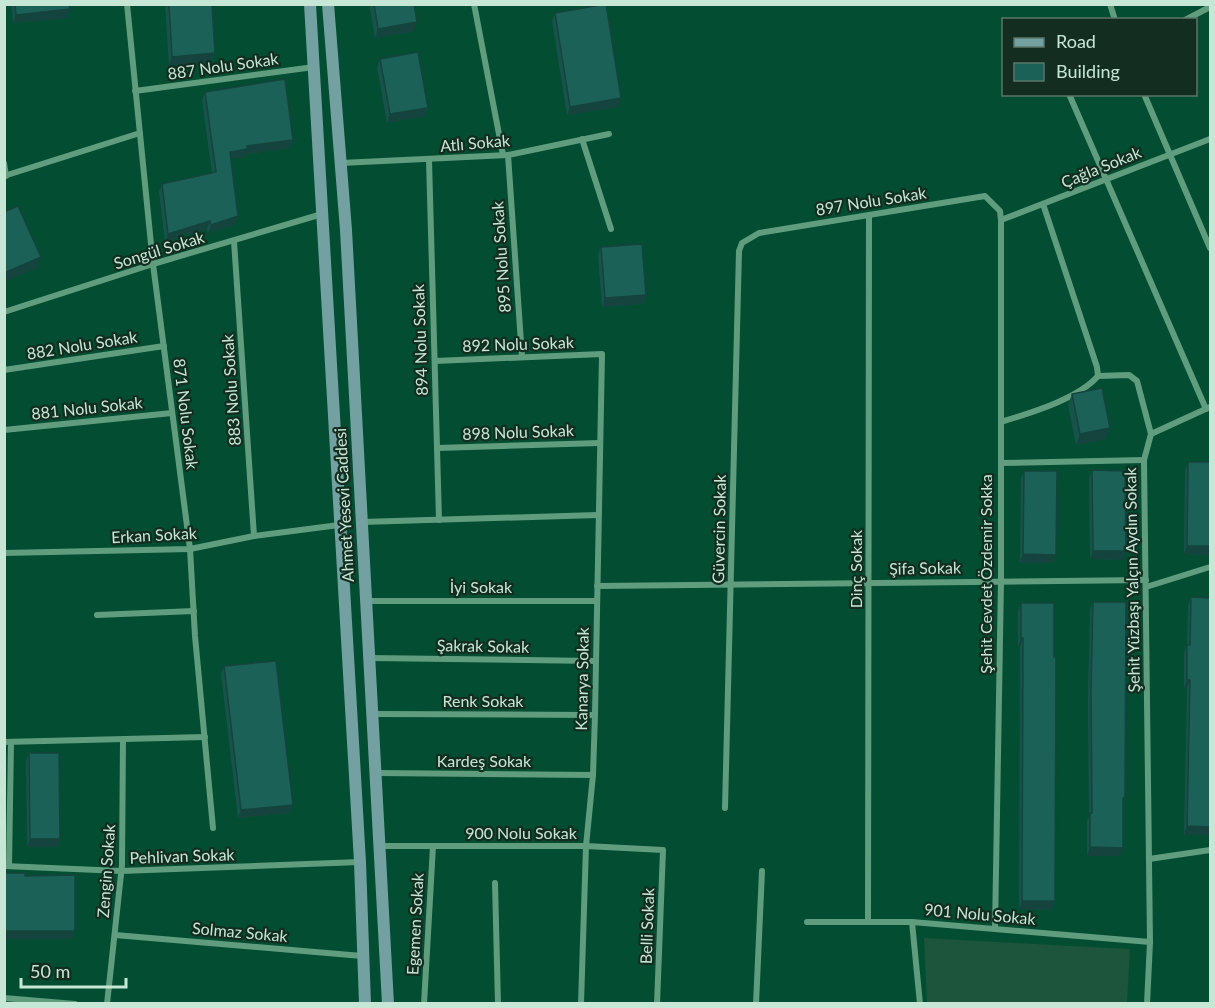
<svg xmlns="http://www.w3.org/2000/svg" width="1215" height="1008" viewBox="0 0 1215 1008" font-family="Lato,sans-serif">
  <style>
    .built { fill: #1c543c }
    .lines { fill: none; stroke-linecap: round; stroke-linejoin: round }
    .street { stroke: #5f9d7e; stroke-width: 6 }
    .secondary { stroke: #73a0a0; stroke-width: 12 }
    .wall { fill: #18534b }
    .shaded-wall { fill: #14443d }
    .building { fill: #1c6157; stroke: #14443d; stroke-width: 1.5 }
    .labels { text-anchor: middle; stroke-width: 4.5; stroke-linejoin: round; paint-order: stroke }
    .street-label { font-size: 16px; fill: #c7e7d6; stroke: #132d20 }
  </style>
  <rect width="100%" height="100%" fill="#034d32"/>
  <polygon class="built" points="924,938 1130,949 1127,1003 927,1003"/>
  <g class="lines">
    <g class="street">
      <polyline points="127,4 153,264 190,549 195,636 213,828"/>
      <polyline points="474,4 503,155"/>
      <polyline points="1110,4 1115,20"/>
      <polyline points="1185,20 1210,7"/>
      <polyline points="135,91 314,67"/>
      <polyline points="1069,94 1206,409"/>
      <polyline points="1144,94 1210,248"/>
      <polyline points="582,139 611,229"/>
      <polyline points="508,155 522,357"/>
      <polyline points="429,160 439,520"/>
      <polyline points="4,163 6,176"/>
      <polyline points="341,163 508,155 609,134"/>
      <polyline points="4,176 140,133"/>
      <polyline points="1043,204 1097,367 1098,376 1129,375 1137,381 1151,434 1144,460 1150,942 1147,1004"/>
      <polyline points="1001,220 1210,139"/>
      <polyline points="234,241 254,536"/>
      <polyline points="4,312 153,264 322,214"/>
      <polyline points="435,361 602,354 595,715 593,775 586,846 581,1004"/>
      <polyline points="4,370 164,346"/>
      <path d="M1001,422C1030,413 1078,399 1098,376"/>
      <polyline points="4,430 172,413"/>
      <polyline points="1151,434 1210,407"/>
      <polyline points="437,448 600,443"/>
      <polyline points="1001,463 1144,460"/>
      <polyline points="362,522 598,515"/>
      <polyline points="4,553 190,549 254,536 339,525"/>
      <polyline points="597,586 1146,580"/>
      <polyline points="1146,587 1210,567"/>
      <polyline points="366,601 597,601"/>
      <polyline points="97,615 194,611"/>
      <polyline points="369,658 596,661"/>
      <polyline points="372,714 595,715"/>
      <polyline points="4,742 205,737"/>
      <polyline points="375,773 593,775"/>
      <polyline points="725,808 739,251 742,243 759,233 985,196 1000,211 1001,220 1001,581 995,929"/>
      <polyline points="380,846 586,846 663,850 657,1004"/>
      <polyline points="1149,859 1210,850"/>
      <polyline points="4,866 121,871 360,862"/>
      <polyline points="9,866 11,742"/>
      <polyline points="495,883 498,1004"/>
      <polyline points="807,922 912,922 1150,942"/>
      <polyline points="868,922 869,215"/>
      <polyline points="912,922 920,1004"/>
      <polyline points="115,935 362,956"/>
      <polyline points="4,998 75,1004"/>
      <polyline points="107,1004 122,865 123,740"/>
      <polyline points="424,1004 433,846"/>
      <polyline points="756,1004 762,871"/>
    </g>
    <g class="secondary">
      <polyline points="310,4 360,862 365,1004"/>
      <polyline points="328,4 346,230 388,1004"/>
    </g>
  </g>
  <g class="wall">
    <polygon points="11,4 69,4 67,18 13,23"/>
    <polygon points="165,4 212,4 215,53 212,62 169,65"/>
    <polygon points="369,4 414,4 414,31 375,38"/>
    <polygon points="555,13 618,107 567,115 552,21"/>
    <polygon points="380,59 425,116 387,123 377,67"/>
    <polygon points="205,92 293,140 290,148 246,154 244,157 231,159 238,216 235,225 208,233 207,229 165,242 159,192 162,184 212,173 202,100"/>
    <polygon points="601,247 646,295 643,304 602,307 598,255"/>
    <polygon points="1072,394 1106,439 1076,445 1068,405"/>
    <polygon points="1188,462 1210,462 1210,555 1184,554 1185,470"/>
    <polygon points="1092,470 1123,560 1090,559 1089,479"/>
    <polygon points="1024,471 1056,555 1053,563 1020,563 1021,479"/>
    <polygon points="1191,597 1210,598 1210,835 1184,835 1187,688 1184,688 1184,653 1187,645 1188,606"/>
    <polygon points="1093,602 1123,803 1120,856 1087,856 1087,821 1089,817 1088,699 1090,610"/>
    <polygon points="1021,603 1052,910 1019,909 1020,646 1018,646 1018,611"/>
    <polygon points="224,666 290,813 238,818 221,674"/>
    <polygon points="29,753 60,839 57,847 27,847 26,761"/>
  </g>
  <g class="shaded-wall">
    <polygon points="70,9 67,18 13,23 16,15"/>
    <polygon points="417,22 414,31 375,38 378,29"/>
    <polygon points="215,53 212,62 169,65 172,57"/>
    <polygon points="621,98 618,107 567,115 570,107"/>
    <polygon points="428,108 425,116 387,123 390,114"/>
    <polygon points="293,140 290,148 246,154 244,157 227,160 230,152 247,146"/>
    <polygon points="238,216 235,225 208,233 211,225"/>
    <polygon points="210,221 207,229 165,242 168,234"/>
    <polygon points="41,257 37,268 4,282 4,273"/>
    <polygon points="646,295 643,304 602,307 605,298"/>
    <polygon points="1110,428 1106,439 1076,445 1080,434"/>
    <polygon points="1187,546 1210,546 1210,555 1184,554"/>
    <polygon points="1093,551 1126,551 1123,560 1090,559"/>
    <polygon points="1023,554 1056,555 1053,563 1020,563"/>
    <polygon points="1021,638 1023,638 1020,646 1018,646"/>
    <polygon points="1187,680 1190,680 1187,688 1184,688"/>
    <polygon points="293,805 290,813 238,818 241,810"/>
    <polygon points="1187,826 1210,827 1210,835 1184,835"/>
    <polygon points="30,839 60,839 57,847 27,847"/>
    <polygon points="1090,847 1123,848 1120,856 1087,856"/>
    <polygon points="1022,901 1055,901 1052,910 1019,909"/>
    <polygon points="4,931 75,931 72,939 4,939"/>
  </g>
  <g class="building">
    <polygon points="15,4 69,4 70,9 16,15"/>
    <polygon points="169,4 212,4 215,53 172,57"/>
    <polygon points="374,4 414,4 417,22 378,29"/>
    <polygon points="606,4 621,98 570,107 555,13"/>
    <polygon points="418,52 428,108 390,114 380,59"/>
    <polygon points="285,79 293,140 247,146 247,149 230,152 238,216 211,225 210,221 168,234 162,184 216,172 205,92"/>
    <polygon points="18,206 41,257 4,273 4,212"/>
    <polygon points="642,244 646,295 605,298 601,247"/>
    <polygon points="1102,388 1110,428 1080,434 1072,394"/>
    <polygon points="1188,462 1210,462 1210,546 1187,546"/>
    <polygon points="1092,470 1125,471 1126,551 1093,551"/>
    <polygon points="1024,471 1057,471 1056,555 1023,554"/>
    <polygon points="1191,597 1210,598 1210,827 1187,826 1190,680 1187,680 1187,645 1190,645"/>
    <polygon points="1093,602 1126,602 1125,798 1123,798 1123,848 1090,847 1090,813 1092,813 1091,691"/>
    <polygon points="1021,603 1054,603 1054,657 1056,657 1055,901 1022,901 1023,638 1021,638"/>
    <polygon points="276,661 293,805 241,810 224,666"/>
    <polygon points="29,753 59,753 60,839 30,839"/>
    <polygon points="4,873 25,873 25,876 75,875 75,931 4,931"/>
  </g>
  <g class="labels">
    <g class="street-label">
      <text transform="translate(223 66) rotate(-8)" y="6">887 Nolu Sokak</text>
      <text transform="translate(475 143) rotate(-5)" y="6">Atlı Sokak</text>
      <text transform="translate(1101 167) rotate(-22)" y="6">Çağla Sokak</text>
      <text transform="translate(871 201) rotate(-9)" y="6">897 Nolu Sokak</text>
      <text transform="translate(159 250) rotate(-17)" y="6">Songül Sokak</text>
      <text transform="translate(501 257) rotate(-94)" y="6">895 Nolu Sokak</text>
      <text transform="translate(420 340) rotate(-92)" y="6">894 Nolu Sokak</text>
      <text transform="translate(518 344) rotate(-2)" y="6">892 Nolu Sokak</text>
      <text transform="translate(82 345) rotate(-9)" y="6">882 Nolu Sokak</text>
      <text transform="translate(231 390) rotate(-94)" y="6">883 Nolu Sokak</text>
      <text transform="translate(87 408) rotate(-6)" y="6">881 Nolu Sokak</text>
      <text transform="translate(186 414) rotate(83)" y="6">871 Nolu Sokak</text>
      <text transform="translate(518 432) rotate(-2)" y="6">898 Nolu Sokak</text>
      <text transform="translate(344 505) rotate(-93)" y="6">Ahmet Yesevi Caddesi</text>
      <text transform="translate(719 529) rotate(-89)" y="6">Güvercin Sokak</text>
      <text transform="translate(154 535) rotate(-3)" y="6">Erkan Sokak</text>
      <text transform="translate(925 568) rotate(-1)" y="6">Şifa Sokak</text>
      <text transform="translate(856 569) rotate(-90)" y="6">Dinç Sokak</text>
      <text transform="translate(986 574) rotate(-90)" y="6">Şehit Cevdet Özdemir Sokka</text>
      <text transform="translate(1132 580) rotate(-91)" y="6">Şehit Yüzbaşı Yalçın Aydın Sokak</text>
      <text x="481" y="593">İyi Sokak</text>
      <text transform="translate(483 646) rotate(1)" y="6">Şakrak Sokak</text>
      <text transform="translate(582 679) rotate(-89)" y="6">Kanarya Sokak</text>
      <text x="483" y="707">Renk Sokak</text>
      <text x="484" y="767">Kardeş Sokak</text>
      <text x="521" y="839">900 Nolu Sokak</text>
      <text transform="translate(182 856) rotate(-2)" y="6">Pehlivan Sokak</text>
      <text transform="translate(106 871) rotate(-86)" y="6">Zengin Sokak</text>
      <text transform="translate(980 914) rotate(5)" y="6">901 Nolu Sokak</text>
      <text transform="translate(415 924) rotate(-87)" y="6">Egemen Sokak</text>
      <text transform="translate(647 926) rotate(-88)" y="6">Belli Sokak</text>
      <text transform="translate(240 932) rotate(5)" y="6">Solmaz Sokak</text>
    </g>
  </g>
  <rect width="1215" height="1008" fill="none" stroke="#c7e7d6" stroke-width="12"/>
  <rect x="1002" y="18" width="195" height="78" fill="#132d20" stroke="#5b7769" stroke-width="1.5"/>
  <rect x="1014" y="38" width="30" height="9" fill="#73a0a0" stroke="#5b7769" stroke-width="1.5"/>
  <text x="1056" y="48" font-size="18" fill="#c7e7d6">Road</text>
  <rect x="1014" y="63" width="30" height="18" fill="#1c6157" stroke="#5b7769" stroke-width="1.5"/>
  <text x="1056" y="78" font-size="18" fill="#c7e7d6">Building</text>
  <path d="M21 978v9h105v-9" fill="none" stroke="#c7e7d6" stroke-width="3"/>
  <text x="30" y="978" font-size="18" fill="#c7e7d6" stroke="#132d20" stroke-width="4.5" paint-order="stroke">50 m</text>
</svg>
